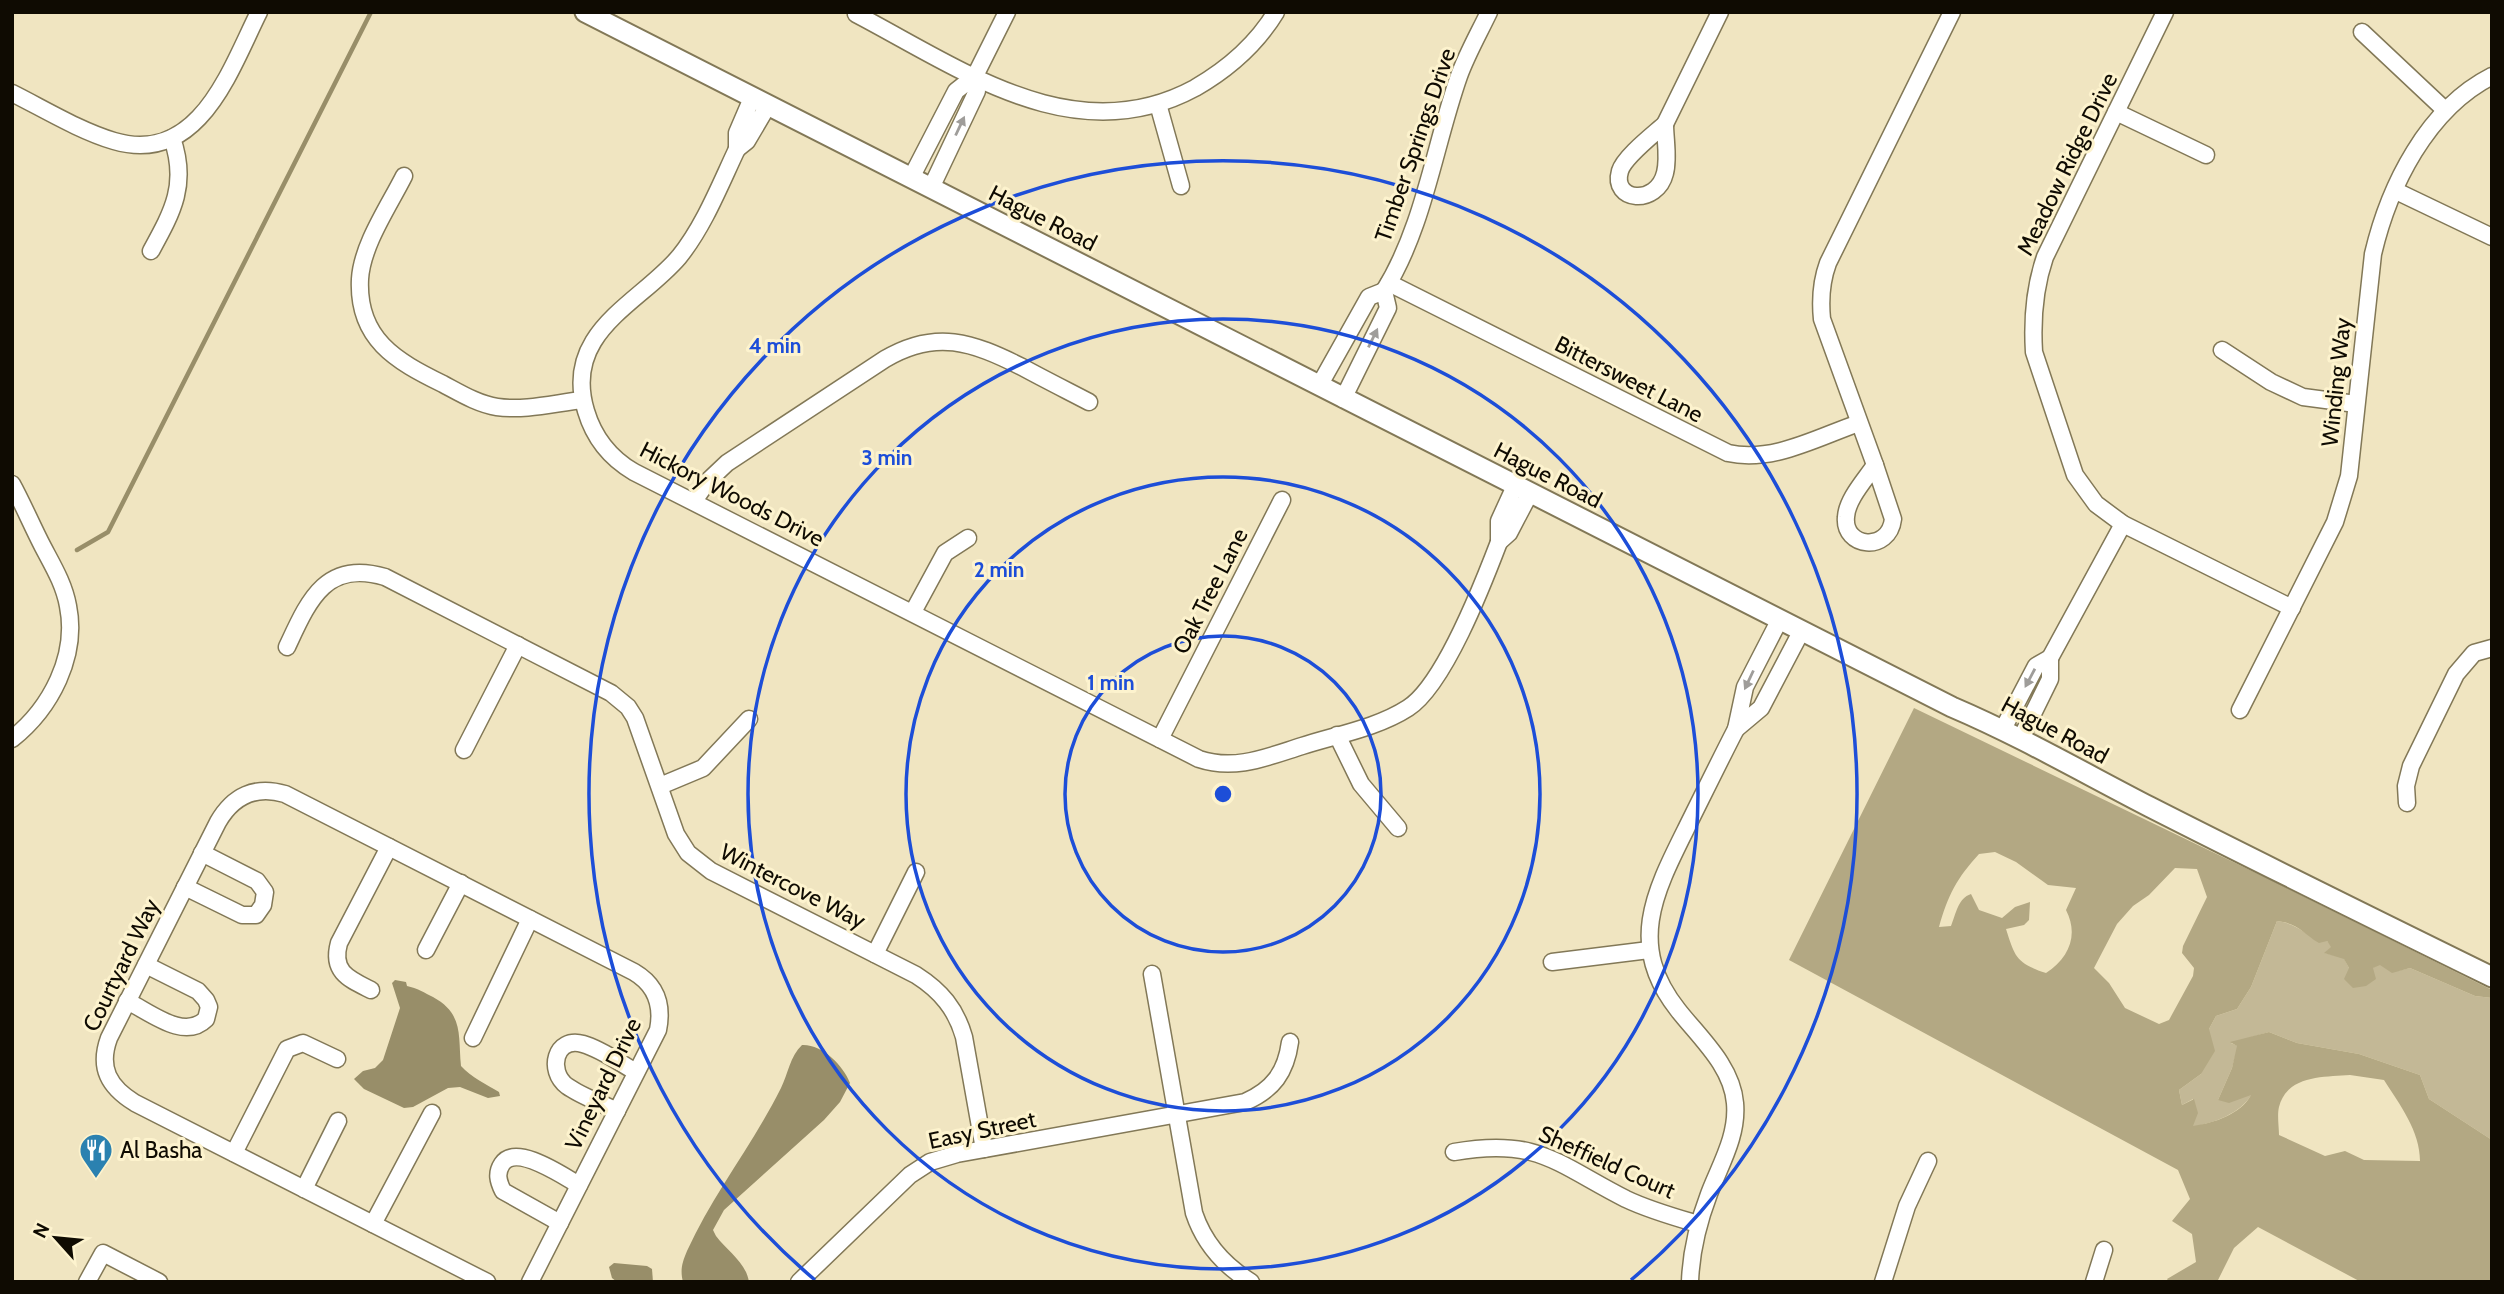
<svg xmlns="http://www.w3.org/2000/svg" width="2504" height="1294" viewBox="0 0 2504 1294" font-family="Cabin,sans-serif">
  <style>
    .green { fill: #c3b896 }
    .forest { fill: #b3a883; fill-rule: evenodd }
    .water { fill: #988e69 }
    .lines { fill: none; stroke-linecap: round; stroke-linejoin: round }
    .stream { stroke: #988e69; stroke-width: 4.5 }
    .minor-casing { stroke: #827857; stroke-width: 19 }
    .tertiary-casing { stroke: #827857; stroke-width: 23 }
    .minor { stroke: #fff; stroke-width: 16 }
    .tertiary { stroke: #fff; stroke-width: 19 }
    .oneway { fill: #9f9d9a }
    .ring { fill: none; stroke: #1d4ed8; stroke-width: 3.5 }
    .labels { text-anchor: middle; stroke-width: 6; stroke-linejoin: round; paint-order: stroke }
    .street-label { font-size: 23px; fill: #0f0b02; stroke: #fdf3ce }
    .poi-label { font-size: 23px; fill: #0f0b02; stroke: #fdf3ce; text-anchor: start }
    .centre { fill: #1d4ed8; stroke: #fdf3ce; stroke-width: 3.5 }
    .ring-label { font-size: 21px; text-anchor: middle; font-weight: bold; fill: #1d4ed8; stroke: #fdf3ce; stroke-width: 6; stroke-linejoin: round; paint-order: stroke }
  </style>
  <rect width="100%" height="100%" fill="#f0e5c1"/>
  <path class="green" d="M2277,921C2300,924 2306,938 2327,941L2332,947L2325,953L2344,958L2349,968H2372L2380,964L2397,971L2410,968L2475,996L2492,998V1140L2429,1099L2420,1075L2359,1054L2297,1043L2269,1032L2231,1043L2238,1046L2232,1068L2218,1100L2252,1094C2240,1114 2215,1122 2193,1127V1099L2182,1105L2179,1090L2201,1074L2209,1029L2216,1016L2237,1009L2251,987Z"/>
  <path class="forest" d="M1914,708L2281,885L2492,990V998L2475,996L2410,968L2392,973L2380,965L2373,968L2376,979L2366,986L2353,988L2344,979L2349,968L2344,959L2324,953L2331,947L2327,941L2319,943C2302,933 2300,924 2277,921L2251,987L2237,1009L2216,1016L2209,1029L2215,1051L2201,1074L2179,1090L2182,1105L2194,1099L2198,1113L2193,1126C2214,1123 2241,1114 2251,1095L2229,1103L2218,1100L2232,1068L2237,1046L2230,1042L2269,1032L2297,1043L2359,1054L2420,1075L2429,1099L2492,1140V1282H2361L2258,1227L2234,1248L2217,1282H2169L2167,1279L2196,1262L2192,1234L2172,1221L2190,1199L2178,1170L1789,960ZM1995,852L2016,862L2048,885L2076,888L2066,910C2079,935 2069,958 2046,973C2016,963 2015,957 2006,929L2024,925L2029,920L2030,902L2015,907L2002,918L1979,910L1971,894C1958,898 1956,914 1951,926L1939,927C1948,895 1957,878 1979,854ZM2175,868L2197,869L2207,897L2183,946L2182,953L2194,968L2193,976L2169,1020L2159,1024L2125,1008L2109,983L2094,968L2117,924L2133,906L2149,895ZM2350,1075L2384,1080C2400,1105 2420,1131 2420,1161L2364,1160L2345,1151L2325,1156L2279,1135C2279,1127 2277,1115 2279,1107C2287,1075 2324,1077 2350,1075Z"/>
  <g class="water">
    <path d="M395,980L406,982L407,986C417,988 425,993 433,997C464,1014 458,1036 461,1066C471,1077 487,1085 499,1092L500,1096L488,1098L460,1087L448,1088L413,1107L404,1108L364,1089L354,1079L363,1071L375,1068L383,1060L400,1008L392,983Z"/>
    <path d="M802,1045C822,1044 843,1065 850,1083L840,1102L824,1120L724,1210L713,1230L716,1236C727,1251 746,1262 749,1282H683C680,1270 682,1263 687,1251C713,1194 753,1144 781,1088C788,1074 790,1056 802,1045Z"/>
    <polygon points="614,1263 647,1266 652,1269 653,1282 617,1282 612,1278 609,1267"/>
  </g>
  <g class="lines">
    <polyline class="stream" points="77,550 108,532 371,12"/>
    <defs>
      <g id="minor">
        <path d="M2165,12L2045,257C2034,289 2032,319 2034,352L2075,475L2096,504L2123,524L2292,608"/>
        <path d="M856,14C961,69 1075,153 1195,88C1228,69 1256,45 1276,12"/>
        <polyline points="2362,32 2445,110"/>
        <polyline points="975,76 1007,12"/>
        <path d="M12,93C44,109 80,131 114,141C199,166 230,70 259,12"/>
        <polyline points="752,98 737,133 737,149 747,141 767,107"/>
        <polyline points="1158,104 1181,186"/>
        <polyline points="2116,112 2206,155"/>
        <path d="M1665,124C1665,139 1669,158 1665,173C1657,206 1611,202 1620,171C1624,157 1654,134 1665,124Z"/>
        <polyline points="1665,124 1720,12"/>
        <path d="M737,149C720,185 704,226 679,257C639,304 562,332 586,411C594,438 610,458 634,472L1199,759C1235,771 1267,757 1302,746C1336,735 1377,728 1408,708C1444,685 1483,584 1499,542"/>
        <path d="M404,176C389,206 362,245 360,279C357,339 396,361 443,384C460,393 478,404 497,407C525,411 555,403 582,400"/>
        <polyline points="911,178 956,91 975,76 977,91 931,188"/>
        <polyline points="2396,191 2492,237"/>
        <path d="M151,251C173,211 188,184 172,138"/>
        <path d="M1389,283L1728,453C1773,463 1818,437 1859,423"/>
        <path d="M1384,291C1424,227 1434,147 1459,76C1467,54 1479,33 1489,12"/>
        <polyline points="2222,350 2271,382 2303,397 2356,404"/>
        <polyline points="1319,386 1369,297 1384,291 1388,308 1343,399"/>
        <path d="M1875,465L1822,319C1820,299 1821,282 1828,263L1952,12"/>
        <path d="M1875,465L1893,519C1889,553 1843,548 1846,517C1847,499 1865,480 1875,465Z"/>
        <path d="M12,484C23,504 32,526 43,547C53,566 64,584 68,606C78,656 51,708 12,739"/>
        <polyline points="1515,486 1499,521 1499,542 1509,533 1530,493"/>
        <path d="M694,501L708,481L727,463L885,359C936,329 972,342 1022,367C1044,379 1066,390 1089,402"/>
        <polyline points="913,612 945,553 968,538"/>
        <polyline points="1780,619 1745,687 1736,729 1761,708 1802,630"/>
        <path d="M287,647C308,602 325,559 385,577L611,693L628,707L635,718L676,834L688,853L711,871L916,975C941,991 956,1009 964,1037L984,1149"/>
        <polyline points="2050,658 2123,524"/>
        <path d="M2240,710L2335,522L2349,476L2373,254C2389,186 2427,109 2492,76"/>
        <polyline points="2003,729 2036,666 2050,658 2050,679 2021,738"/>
        <polyline points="1337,735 1361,784 1398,828"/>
        <polyline points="1160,739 1282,500"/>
        <polyline points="464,750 518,645"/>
        <polyline points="660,786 703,768 749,719"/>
        <polyline points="2407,803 2406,786 2411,766 2456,674 2474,653 2492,648"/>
        <polyline points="185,887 242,915 256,915 263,905 265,892 257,881 202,853"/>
        <polyline points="426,950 461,883"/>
        <polyline points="875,954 916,872"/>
        <polyline points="1552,962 1649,950"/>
        <path d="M1152,974L1194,1213C1204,1243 1223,1265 1251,1282"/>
        <path d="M371,990C349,979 331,972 339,943L389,847"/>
        <path d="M127,1001C150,1012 184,1041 206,1019L209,1007L206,1000L198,991L146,965"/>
        <polyline points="473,1038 530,919"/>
        <path d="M617,1111C601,1103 581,1096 567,1086C547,1071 555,1036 583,1044C601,1049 620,1063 636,1072"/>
        <path d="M1454,1152C1538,1137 1557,1164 1626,1199C1649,1210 1674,1217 1698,1224"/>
        <polyline points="234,1153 287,1049 303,1043 337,1059"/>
        <polyline points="304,1189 338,1121"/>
        <path d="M560,1223L503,1191C498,1181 496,1173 502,1164C516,1143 563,1176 579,1185"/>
        <polyline points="373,1224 432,1113"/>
        <polyline points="87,1282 103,1253 159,1282"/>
        <path d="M487,1282L135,1103C109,1087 98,1068 109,1038L218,822C233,796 255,785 285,794L634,972C656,985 663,1005 658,1030L530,1282"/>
        <path d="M799,1282L910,1175L930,1162L957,1154L1245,1102C1273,1090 1286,1072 1290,1042"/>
        <path d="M1690,1282C1691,1251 1698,1223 1709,1194C1720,1165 1738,1136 1735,1103C1732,1066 1700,1038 1678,1010C1627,946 1654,893 1686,829C1703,795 1719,762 1736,729"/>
        <polyline points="1883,1282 1907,1206 1928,1161"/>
        <polyline points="2094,1282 2104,1250"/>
      </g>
      <path id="tertiary" d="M585,12L1952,707C2020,736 2084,773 2150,807C2264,865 2378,921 2492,977"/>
    </defs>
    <use href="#minor" class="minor-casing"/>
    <use href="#tertiary" class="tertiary-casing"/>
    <use href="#minor" class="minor"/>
    <use href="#tertiary" class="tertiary"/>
  </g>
  <defs><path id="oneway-solid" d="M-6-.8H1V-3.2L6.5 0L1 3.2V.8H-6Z" transform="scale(1.75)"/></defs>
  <g class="oneway">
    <use href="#oneway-solid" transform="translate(960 126) rotate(-65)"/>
    <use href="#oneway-solid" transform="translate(1373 338) rotate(-64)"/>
    <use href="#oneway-solid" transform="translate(2030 678) rotate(118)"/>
    <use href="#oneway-solid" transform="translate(1749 680) rotate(115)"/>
  </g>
  <g class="ring">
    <circle cx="1223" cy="794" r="158"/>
    <circle cx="1223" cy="794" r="317"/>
    <circle cx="1223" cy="794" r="475"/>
    <path d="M815 1280A634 634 0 1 1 1631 1280"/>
  </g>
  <defs>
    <symbol id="restaurant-pin" viewBox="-11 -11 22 30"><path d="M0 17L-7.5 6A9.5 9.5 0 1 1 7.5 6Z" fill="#2b81b0" stroke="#fdf3ce"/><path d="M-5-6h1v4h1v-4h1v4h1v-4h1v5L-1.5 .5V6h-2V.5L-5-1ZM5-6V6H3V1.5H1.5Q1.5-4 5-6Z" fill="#fff"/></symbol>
  </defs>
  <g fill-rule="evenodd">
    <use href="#restaurant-pin" x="77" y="1131" width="38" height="52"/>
  </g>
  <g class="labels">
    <g class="street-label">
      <text transform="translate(1415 145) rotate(-71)" y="8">Timber Springs Drive</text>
      <text transform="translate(2067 164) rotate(-64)" y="8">Meadow Ridge Drive</text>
      <text transform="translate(1043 218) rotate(27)" y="8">Hague Road</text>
      <text transform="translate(1629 379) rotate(27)" y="8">Bittersweet Lane</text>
      <text transform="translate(2336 382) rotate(-84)" y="8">Winding Way</text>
      <text transform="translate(1548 475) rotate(27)" y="8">Hague Road</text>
      <text transform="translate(732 494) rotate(27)" y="8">Hickory Woods Drive</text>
      <text transform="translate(1210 591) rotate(-63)" y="8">Oak Tree Lane</text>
      <text transform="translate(2055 730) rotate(28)" y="8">Hague Road</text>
      <text transform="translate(793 886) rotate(27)" y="8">Wintercove Way</text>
      <text transform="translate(121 965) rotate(-64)" y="8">Courtyard Way</text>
      <text transform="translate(603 1084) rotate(-64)" y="8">Vineyard Drive</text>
      <text transform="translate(982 1130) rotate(-12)" y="8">Easy Street</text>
      <text transform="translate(1607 1162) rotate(24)" y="8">Sheffield Court</text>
    </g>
    <g class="poi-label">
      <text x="120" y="1158">Al Basha</text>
    </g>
  </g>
  <circle cx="1223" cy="794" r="10" class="centre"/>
  <g class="ring-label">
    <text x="775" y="353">4 min</text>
    <text x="887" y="465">3 min</text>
    <text x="999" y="577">2 min</text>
    <text x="1111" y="690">1 min</text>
  </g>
  <rect width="2504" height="1294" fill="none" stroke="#0f0b02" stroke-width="28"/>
  <g transform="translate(56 1238) rotate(297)" stroke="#fdf3ce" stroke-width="5" paint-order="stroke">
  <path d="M0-5L12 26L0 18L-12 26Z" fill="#0f0b02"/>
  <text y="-10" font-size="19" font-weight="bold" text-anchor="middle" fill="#0f0b02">N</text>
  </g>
</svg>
